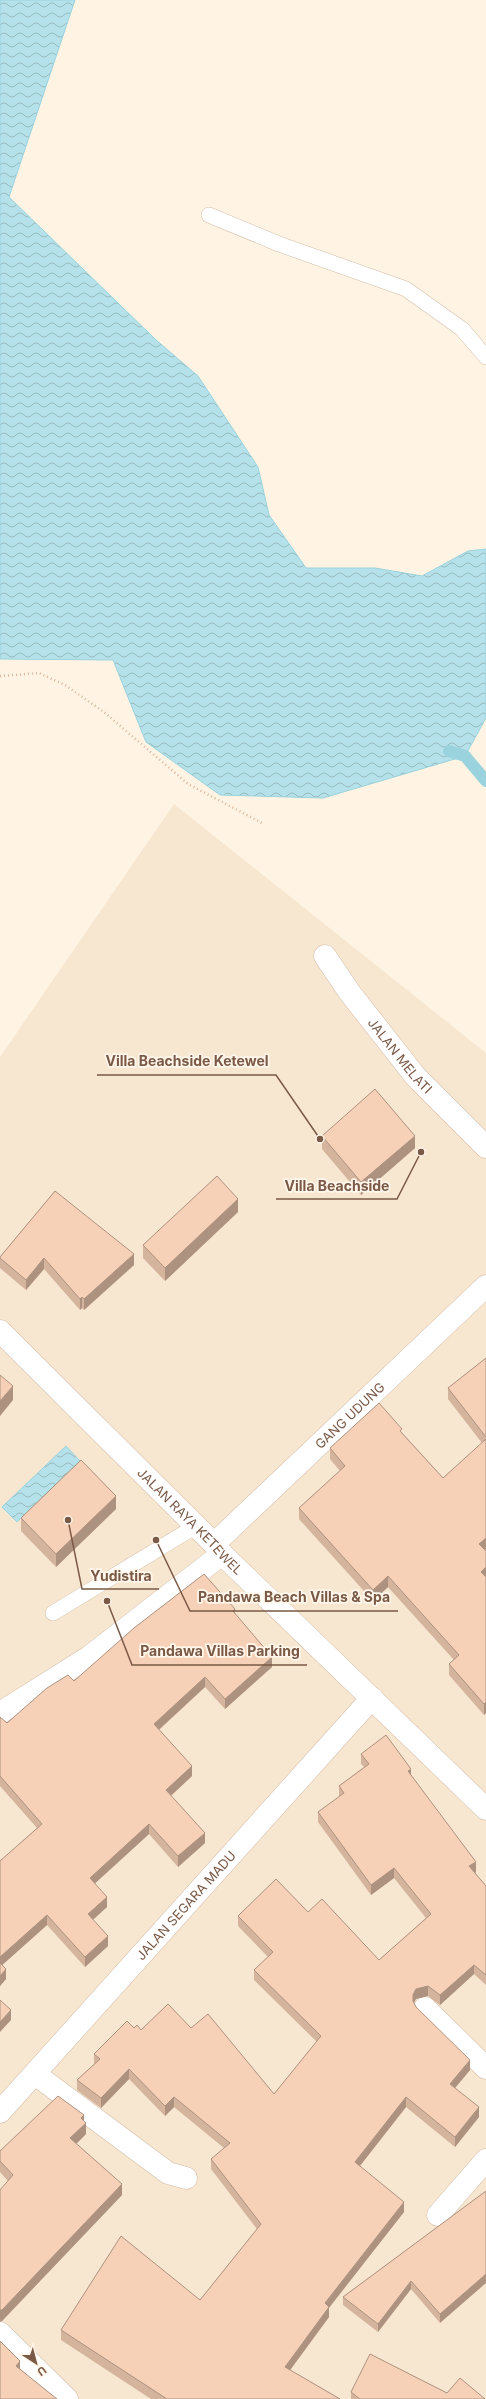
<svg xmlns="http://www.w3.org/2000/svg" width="486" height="2399" viewBox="0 0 486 2399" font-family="Inter,sans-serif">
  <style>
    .residential { fill: #f7e6d0 }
    .water { fill: url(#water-waves); stroke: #9ad2dd }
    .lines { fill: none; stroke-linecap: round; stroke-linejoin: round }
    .stream { stroke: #9ad2dd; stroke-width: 12 }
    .service-casing { stroke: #d4bdaa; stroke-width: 16 }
    .minor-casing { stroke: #d4bdaa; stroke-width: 23 }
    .path { stroke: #dcb49a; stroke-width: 2.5; stroke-dasharray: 1 3; stroke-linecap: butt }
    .service { stroke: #fff; stroke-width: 15 }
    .minor { stroke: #fff; stroke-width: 22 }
    .wall { fill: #d4b49d }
    .shaded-wall { fill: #ad9280 }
    .building { fill: #f7d1b7; stroke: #ad9280 }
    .labels { text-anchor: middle; stroke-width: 3.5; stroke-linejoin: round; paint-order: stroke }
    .street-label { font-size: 13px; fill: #7a5946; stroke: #fff7eb }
    .leader { fill: none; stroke: #7a5946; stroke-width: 1.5 }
    .callout-dot { fill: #7a5946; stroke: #fff7eb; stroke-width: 1.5 }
    .callout-label { font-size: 14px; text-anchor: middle; font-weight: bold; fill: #7a5946; stroke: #fff7eb; stroke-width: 3.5; stroke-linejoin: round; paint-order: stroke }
  </style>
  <defs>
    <pattern id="water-waves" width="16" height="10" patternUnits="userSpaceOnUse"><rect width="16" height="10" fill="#b5e2ea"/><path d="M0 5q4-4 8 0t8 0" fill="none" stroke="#98babf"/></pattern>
  </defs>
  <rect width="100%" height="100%" fill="#fff4e3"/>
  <polygon class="residential" points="174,804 486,1053 486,2399 0,2399 0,1057"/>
  <g class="water">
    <polygon points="0,0 75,0 9,197 155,339 198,376 258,467 269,515 306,568 375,568 422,576 468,551 486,549 486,718 465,756 323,798 220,795 146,742 113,660 0,659"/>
    <polygon points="66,1446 80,1461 17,1522 2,1507"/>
  </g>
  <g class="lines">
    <polyline class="stream" points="449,751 465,756 486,781"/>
    <defs>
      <g id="service">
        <polyline points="209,215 279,244 406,289 462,329 486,357"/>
        <polyline points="53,1613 196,1526"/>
      </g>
      <g id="minor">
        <path id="s1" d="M325,956L350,993L416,1077L486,1147"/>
        <path id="s2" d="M0,1331L214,1544L222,1554L486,1809"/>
        <path id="s3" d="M214,1544L486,1286"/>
        <polyline points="0,1713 89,1657 222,1554"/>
        <polyline points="425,2008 486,2068"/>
        <polyline points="35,2074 168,2173 186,2178"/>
        <path id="s4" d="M0,2112L372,1698"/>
        <polyline points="438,2215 486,2160"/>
        <polyline points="0,2333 67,2399"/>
      </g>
    </defs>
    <use href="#service" class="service-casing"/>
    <use href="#minor" class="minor-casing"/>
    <polyline class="path" points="0,676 39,673 65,685 104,712 188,784 262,823"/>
    <use href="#service" class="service"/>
    <use href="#minor" class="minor"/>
  </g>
  <g class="wall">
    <polygon points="322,1136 415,1148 361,1195 322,1149"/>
    <polygon points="55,1191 134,1265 84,1310 82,1308 80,1310 44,1269 26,1290 0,1268 0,1257"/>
    <polygon points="238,1212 165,1281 143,1258 143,1245"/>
    <polygon points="486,1358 486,1549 485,1550 484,1715 449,1675 449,1664 454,1660 388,1587 373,1601 299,1519 299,1508 340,1471 330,1459 330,1448 402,1433 443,1478 482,1443 448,1399 448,1388"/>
    <polygon points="116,1509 56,1567 21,1531 21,1518"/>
    <polygon points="235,1615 272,1667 225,1709 205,1687 159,1730 192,1776 171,1796 205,1843 178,1867 149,1834 95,1883 107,1907 93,1920 108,1946 85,1967 47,1925 2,1965 6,1979 0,1986 0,1861 37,1828 0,1786 0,1717 7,1723 74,1681"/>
    <polygon points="361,1754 411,1775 476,1872 475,1873 486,1886 486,1985 474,1974 440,2005 428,1996 416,1999 414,2003 416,2007 470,2070 455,2088 479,2117 455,2147 406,2107 360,2166 404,2212 329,2307 329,2317 290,2370 340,2399 151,2399 61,2340 61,2330 200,2300 257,2229 211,2169 211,2159 224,2148 174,2107 165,2116 129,2079 101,2108 77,2090 77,2080 94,2064 94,2054 134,2028 141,2030 191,2028 274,2094 317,2042 254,1980 254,1970 268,1957 238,1926 238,1916 308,1912 379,1960 426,1918 394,1878 371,1895 318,1822 318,1812 340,1797 339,1796 339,1786 364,1767 361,1764"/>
    <polygon points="84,2121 86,2134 76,2144 122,2195 2,2321 8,2181 0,2172 0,2151"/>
    <polygon points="486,2191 440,2323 411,2289 378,2332 343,2305 343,2297"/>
    <polygon points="351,2392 447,2393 485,2399 351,2399"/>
  </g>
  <g class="shaded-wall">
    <polygon points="415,1136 415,1148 361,1195 361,1182"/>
    <polygon points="238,1199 238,1212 165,1281 165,1268"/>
    <polygon points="134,1254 134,1265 84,1310 84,1299"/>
    <polygon points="44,1258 44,1269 26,1290 26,1280"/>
    <polygon points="82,1297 82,1308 80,1310 80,1299"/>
    <polygon points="13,1386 13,1400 0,1416 0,1401"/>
    <polygon points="116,1496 116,1509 56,1567 56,1554"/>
    <polygon points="486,1538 486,1549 479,1555 479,1544"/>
    <polygon points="486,1567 486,1578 481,1572"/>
    <polygon points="388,1576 388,1587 373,1601 373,1590"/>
    <polygon points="235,1609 235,1619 233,1611"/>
    <polygon points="272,1657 272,1667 225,1709 225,1699"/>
    <polygon points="205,1677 205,1687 154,1734 154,1724"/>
    <polygon points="486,1702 486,1713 484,1715 484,1704"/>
    <polygon points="192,1766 192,1776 166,1800 166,1790"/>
    <polygon points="411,1769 411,1779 408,1771"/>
    <polygon points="149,1824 149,1834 90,1888 90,1878"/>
    <polygon points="205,1833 205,1843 178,1867 178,1856"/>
    <polygon points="476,1862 476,1872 469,1876 469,1866"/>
    <polygon points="394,1868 394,1878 371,1895 371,1885"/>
    <polygon points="107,1897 107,1907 88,1924 88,1914"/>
    <polygon points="47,1915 47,1925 0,1967 0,1957"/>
    <polygon points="108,1936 108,1946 85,1967 85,1957"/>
    <polygon points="474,1965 474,1974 440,2005 440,1995"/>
    <polygon points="6,1969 6,1979 0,1986 0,1976"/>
    <polygon points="428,1986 428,1996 416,1999 413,2004 413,1995 416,1989"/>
    <polygon points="11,2010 11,2020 0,2032 0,2022"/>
    <polygon points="470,2060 470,2070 450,2094 450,2084"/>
    <polygon points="129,2069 129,2079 101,2108 101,2098"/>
    <polygon points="174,2097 174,2107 165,2116 165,2106"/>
    <polygon points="406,2097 406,2107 355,2172 355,2162"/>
    <polygon points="479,2107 479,2117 455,2147 455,2137"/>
    <polygon points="84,2115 84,2125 86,2123 86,2134 70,2150 70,2138 81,2118"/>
    <polygon points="122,2184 122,2195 2,2321 0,2322 0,2310"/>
    <polygon points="404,2202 404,2212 325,2313 325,2303"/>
    <polygon points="486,2274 486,2283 440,2323 440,2314"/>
    <polygon points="411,2281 411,2289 378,2332 378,2324"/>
    <polygon points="329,2307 329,2317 285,2377 285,2367"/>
    <polygon points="20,2361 20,2372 16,2366"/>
  </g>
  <g class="building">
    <polygon points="375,1089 415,1136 361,1182 322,1136"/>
    <polygon points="217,1176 238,1199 165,1268 143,1245"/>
    <polygon points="55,1191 134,1254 84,1299 82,1297 80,1299 44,1258 26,1280 0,1258 0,1257"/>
    <polygon points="486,1358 486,1437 448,1388"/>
    <polygon points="0,1375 13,1386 0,1401"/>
    <polygon points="379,1403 402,1429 400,1431 443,1478 486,1439 486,1538 479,1544 486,1551 486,1567 481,1572 486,1577 486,1702 484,1704 449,1664 459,1655 388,1576 373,1590 299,1508 345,1466 330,1448"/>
    <polygon points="81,1460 116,1496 56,1554 21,1518"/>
    <polygon points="204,1574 235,1609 233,1611 272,1657 225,1699 205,1677 154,1724 192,1766 166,1790 205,1833 178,1856 149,1824 90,1878 107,1897 88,1914 108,1936 85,1957 47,1915 0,1957 0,1861 42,1824 0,1776 0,1717 7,1723 47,1688 68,1675 74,1681 134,1628"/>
    <polygon points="386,1735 411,1769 408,1771 476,1862 469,1866 486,1886 486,1975 474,1965 440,1995 428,1986 416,1989 413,1995 413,2001 416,2007 470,2060 450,2084 479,2107 455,2137 406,2097 355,2162 404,2202 325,2303 329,2307 285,2367 340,2399 167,2399 61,2330 121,2236 200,2300 261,2224 211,2159 230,2143 174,2097 165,2106 129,2069 101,2098 77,2080 100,2059 94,2054 127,2021 134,2028 137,2025 141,2030 168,2004 191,2028 208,2014 274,2094 321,2036 254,1970 273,1952 238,1916 276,1879 308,1912 322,1899 379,1960 431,1914 394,1868 371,1885 318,1812 344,1793 339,1786 369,1764 361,1754"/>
    <polygon points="0,1963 6,1969 0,1976"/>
    <polygon points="0,2000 11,2010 0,2022"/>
    <polygon points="58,2096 84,2115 81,2118 86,2123 70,2138 122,2184 2,2310 0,2310 0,2190 13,2175 0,2161 0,2151"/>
    <polygon points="486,2191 486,2274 440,2314 411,2281 378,2324 343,2297"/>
    <polygon points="0,2341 20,2361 16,2366 57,2399 0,2399"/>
    <polygon points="370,2354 447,2393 460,2378 485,2399 360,2399 351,2392"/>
  </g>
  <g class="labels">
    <g class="street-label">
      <text dy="5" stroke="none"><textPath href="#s1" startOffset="125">JALAN MELATI</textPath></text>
      <text dy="5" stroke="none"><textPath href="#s3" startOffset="187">GANG UDUNG</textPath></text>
      <text dy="5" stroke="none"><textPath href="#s2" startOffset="269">JALAN RAYA KETEWEL</textPath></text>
      <text dy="5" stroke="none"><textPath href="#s4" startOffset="278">JALAN SEGARA MADU</textPath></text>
    </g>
  </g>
  <path class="leader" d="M320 1139L276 1075H97M421 1152L397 1199H276M68 1520L82 1589H159M156 1540L190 1611H398M107 1601L132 1665H307"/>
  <g class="callout-dot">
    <circle cx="320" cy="1139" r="4"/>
    <circle cx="421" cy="1152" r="4"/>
    <circle cx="68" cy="1520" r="4"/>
    <circle cx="156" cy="1540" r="4"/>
    <circle cx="107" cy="1601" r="4"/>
  </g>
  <g class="callout-label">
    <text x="187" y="1066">Villa Beachside Ketewel</text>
    <text x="337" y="1191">Villa Beachside</text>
    <text x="121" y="1581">Yudistira</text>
    <text x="294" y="1602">Pandawa Beach Villas &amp; Spa</text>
    <text x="220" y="1656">Pandawa Villas Parking</text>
  </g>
  <g transform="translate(36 2363) rotate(144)" stroke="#fff7eb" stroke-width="3" paint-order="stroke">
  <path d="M0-3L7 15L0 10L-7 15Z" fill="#7a5946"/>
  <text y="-6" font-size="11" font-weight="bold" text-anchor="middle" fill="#7a5946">U</text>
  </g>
</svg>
